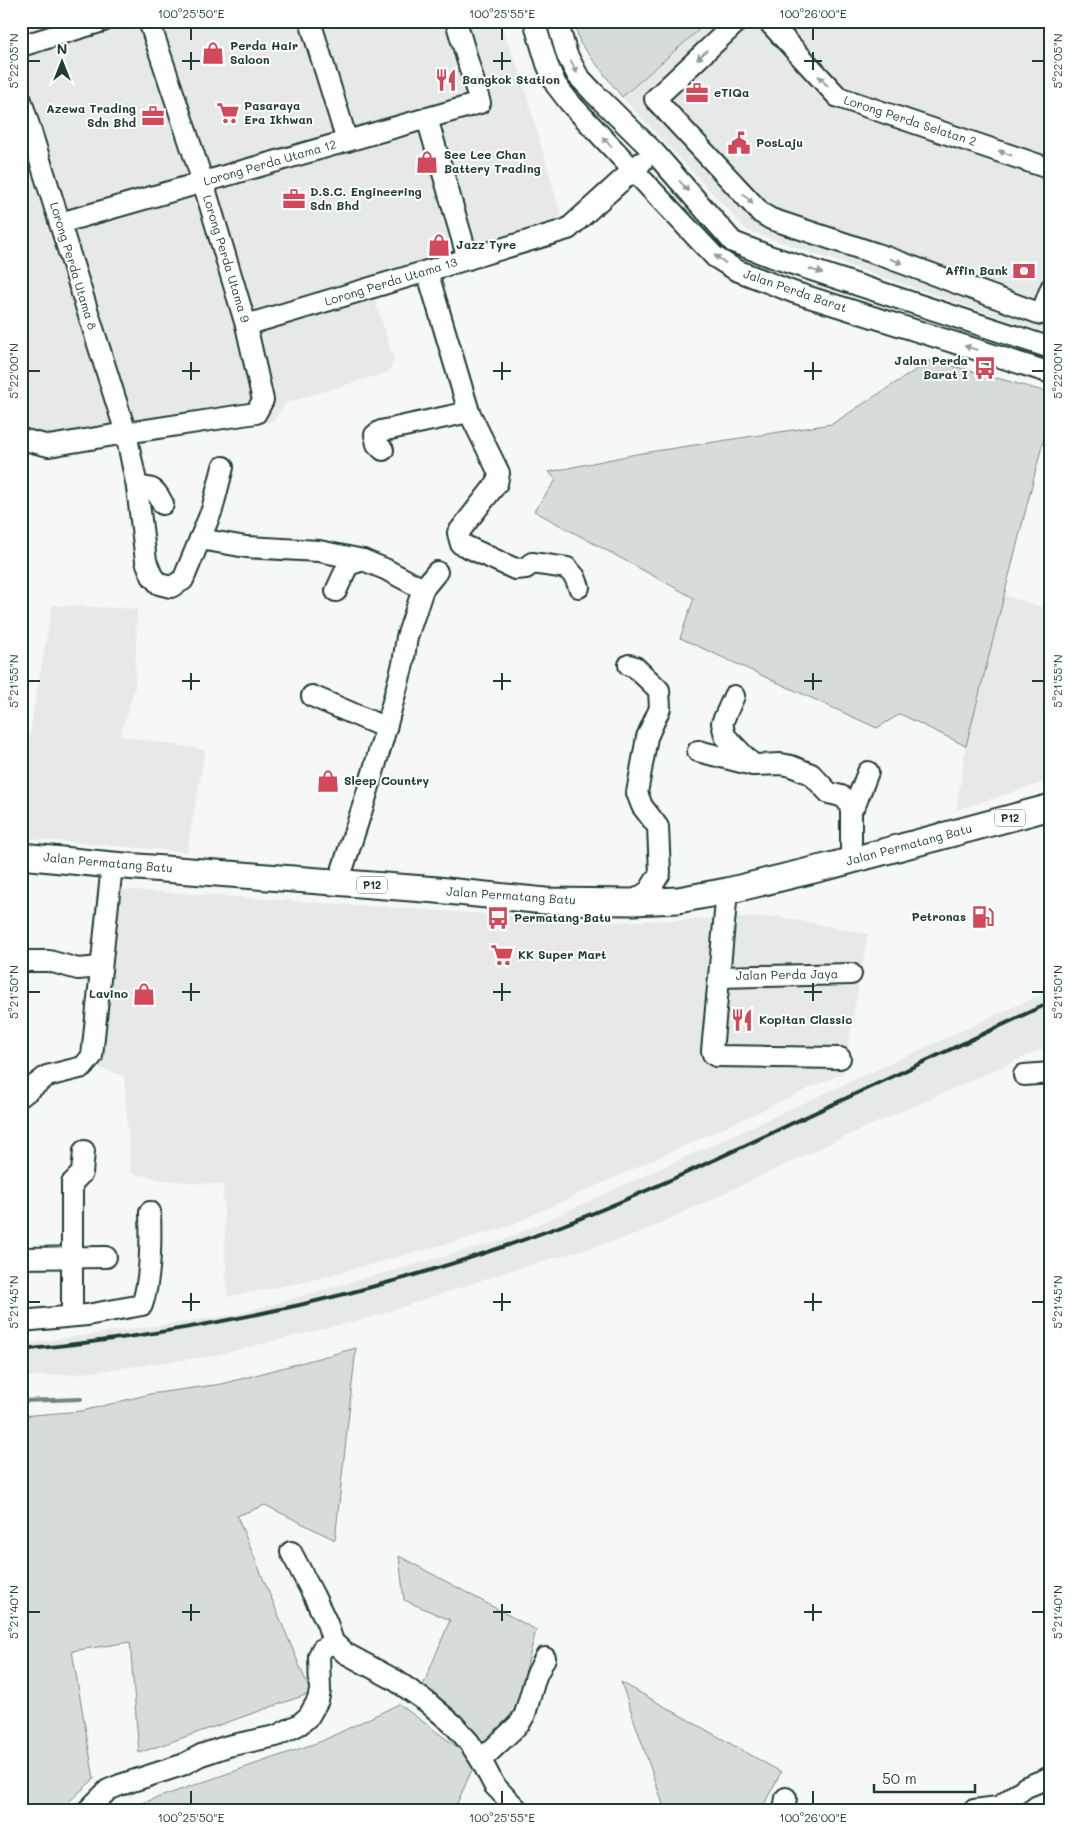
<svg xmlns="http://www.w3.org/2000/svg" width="1072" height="1831" viewBox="0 0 1072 1831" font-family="Mali,sans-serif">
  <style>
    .built { fill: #e6e9e8 }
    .green { fill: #d6dcdb; stroke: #7a8c88 }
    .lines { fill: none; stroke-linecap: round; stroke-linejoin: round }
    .stream { stroke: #72857f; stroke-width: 4 }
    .minor-casing { stroke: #1f3d34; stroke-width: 24 }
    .major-casing { stroke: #1f3d34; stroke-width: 29 }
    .minor { stroke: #fff; stroke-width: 20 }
    .major { stroke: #fff; stroke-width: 25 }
    .rail { stroke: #1f3d34; stroke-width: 4 }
    .oneway { fill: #8f9e9a }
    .ticks { fill: none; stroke: #1f3d34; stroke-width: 2 }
    .labels { text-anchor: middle; stroke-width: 4; stroke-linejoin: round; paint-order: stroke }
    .shield { fill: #fff; stroke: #627771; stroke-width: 1 }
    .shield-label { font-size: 11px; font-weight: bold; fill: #1f3d34 }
    .poi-label { font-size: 12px; font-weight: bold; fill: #1f3d34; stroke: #fff; text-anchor: start }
    .street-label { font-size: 12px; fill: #1f3d34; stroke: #fff }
    .neatline { fill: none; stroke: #1f3d34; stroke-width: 2 }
    .ticks-label { font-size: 12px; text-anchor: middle; fill: #1f3d34 }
  </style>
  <rect width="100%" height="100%" fill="#f6f7f7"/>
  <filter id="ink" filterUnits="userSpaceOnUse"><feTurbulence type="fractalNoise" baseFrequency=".02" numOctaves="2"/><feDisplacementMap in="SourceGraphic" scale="10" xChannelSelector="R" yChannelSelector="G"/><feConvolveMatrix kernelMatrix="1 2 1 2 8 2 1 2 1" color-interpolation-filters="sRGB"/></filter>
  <g filter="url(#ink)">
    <g class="built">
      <polygon points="56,21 498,21 519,69 563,222 482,266 375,300 394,360 388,372 286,403 273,421 52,457 21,449 21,31"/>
      <polygon points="709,21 1051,21 1051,335 748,231 622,97"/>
      <polygon points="1003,595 1051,610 1051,780 956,810 966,746"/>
      <polygon points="52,605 137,609 135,687 120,736 205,750 187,852 21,838 21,784"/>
      <polygon points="118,889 606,922 780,917 868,934 843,1073 504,1228 309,1281 227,1297 223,1185 164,1180 131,1173 124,1076 97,1067"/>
      <polygon points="1051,990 1051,1045 844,1137 635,1235 512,1270 372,1317 212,1356 75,1374 21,1377 21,1344 234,1315 506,1239"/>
    </g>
    <g class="green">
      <polygon points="574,21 709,21 622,97 580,43"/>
      <polygon points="931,360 1051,393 1051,410 966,746 900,714 877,728 680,638 694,598 534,511 556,480 549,472 636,454 832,424"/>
      <polygon points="356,1348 335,1540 265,1505 237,1516 311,1693 139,1753 130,1642 72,1651 94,1779 60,1810 21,1810 21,1416 82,1411 150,1394 222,1384"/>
      <polygon points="399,1556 536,1630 517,1706 487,1745 422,1688 450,1620 404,1600"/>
      <polygon points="621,1682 781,1772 761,1810 665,1810"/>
      <polygon points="399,1704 476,1761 454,1810 122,1810 322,1741"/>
    </g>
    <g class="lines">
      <polyline class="stream" points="21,1401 81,1399"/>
      <defs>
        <g id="minor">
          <polyline points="310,21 347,141"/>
          <polyline points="534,21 547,64 556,85 570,103 715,257 736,270 793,292 1051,373"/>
          <polyline points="557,21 567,55 578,76 593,92 654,152 733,242 769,256 1051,348"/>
          <polyline points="738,21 655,99 761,213 771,219 886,257 1041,314 1051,288"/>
          <polyline points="768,21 838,97 1051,169"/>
          <polyline points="21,46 103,21"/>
          <polyline points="21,100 126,433 137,487 146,561 152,576 159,584 171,587 183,580 212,510 223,467"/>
          <polyline points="427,118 468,259"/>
          <polyline points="60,223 480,103 456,21"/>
          <polyline points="427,271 469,412 499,473 497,483 458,533 461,544 515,569 526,568 532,563 567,568 575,577 579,587"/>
          <polyline points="246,325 568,229 642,162"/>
          <polyline points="21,439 49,446 126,433 256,413 263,400 246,325 203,182 149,21"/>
          <polyline points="383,450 377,444 375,435 381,431 469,412"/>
          <path d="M137,487C154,487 155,489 163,504"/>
          <polyline points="200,539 246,547 319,551 363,560 385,569 423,589"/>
          <polyline points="336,591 348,565 363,560"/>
          <polyline points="629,665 635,667 659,690 660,708 647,737 637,793 642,806 658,827 660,873 649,891 632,902"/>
          <polyline points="312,696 386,728"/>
          <polyline points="734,696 722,723 725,736 753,765"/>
          <polyline points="698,751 753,765 781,764 791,766 811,774 829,793 841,796 848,801 851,810 851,861"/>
          <polyline points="851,810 856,803 868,772"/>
          <polyline points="338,883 365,800 386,728 403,664 407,637 423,589 437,572"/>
          <polyline points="727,891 719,977 851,974"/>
          <polyline points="21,961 49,961 78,969 101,967"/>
          <polyline points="719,977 712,1051 713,1054 716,1056 840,1058"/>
          <polyline points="1024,1075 1051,1073"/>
          <polyline points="21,1096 47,1076 83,1067 92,1056 112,865"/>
          <polyline points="21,1258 106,1257"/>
          <polyline points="72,1315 72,1183 82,1173 84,1151"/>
          <path d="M21,1321L87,1315L142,1305C151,1279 151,1240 150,1212"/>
          <polyline points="291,1552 314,1596 327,1623 333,1642 345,1653 395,1680 427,1702 454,1725 469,1742 481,1760 494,1785 518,1810"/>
          <polyline points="481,1760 520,1723 525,1714 536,1676 545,1658"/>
          <polyline points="88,1810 108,1790 120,1785 182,1765 201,1755 228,1746 276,1736 300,1724 309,1716 318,1700 320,1691 319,1656 322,1649 333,1642"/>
          <polyline points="784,1810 786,1798"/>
          <polyline points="974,1810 998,1807"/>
          <polyline points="995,1810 1026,1787 1051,1777"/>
        </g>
        <polyline id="major" points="21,856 112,865 437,890 545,901 632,902 678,900 727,891 830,866 1051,807"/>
      </defs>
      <use href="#minor" class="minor-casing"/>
      <use href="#major" class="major-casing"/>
      <use href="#minor" class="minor"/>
      <use href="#major" class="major"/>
      <path class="rail" d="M21,1350C206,1332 387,1292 561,1226C641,1195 719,1158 797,1121C882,1082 966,1042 1051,1002"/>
    </g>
    <defs><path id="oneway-solid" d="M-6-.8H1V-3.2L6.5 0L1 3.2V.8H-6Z" transform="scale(1.25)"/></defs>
    <g class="oneway">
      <use href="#oneway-solid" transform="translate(702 55) rotate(137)"/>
      <use href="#oneway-solid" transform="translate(574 67) rotate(63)"/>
      <use href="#oneway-solid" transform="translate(823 81) rotate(-133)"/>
      <use href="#oneway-solid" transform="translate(607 142) rotate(-133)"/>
      <use href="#oneway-solid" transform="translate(1005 153) rotate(-161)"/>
      <use href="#oneway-solid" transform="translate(684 186) rotate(49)"/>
      <use href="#oneway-solid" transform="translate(748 199) rotate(47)"/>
      <use href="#oneway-solid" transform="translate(720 259) rotate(-144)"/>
      <use href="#oneway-solid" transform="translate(896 261) rotate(20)"/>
      <use href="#oneway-solid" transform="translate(816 271) rotate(18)"/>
      <use href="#oneway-solid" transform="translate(971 348) rotate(-163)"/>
    </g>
  </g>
  <path class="ticks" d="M191,28V40M502,28V40M813,28V40M191,52V70M502,52V70M813,52V70M28,61H40M182,61H200M493,61H511M804,61H822M1032,61H1044M191,362V380M502,362V380M813,362V380M28,371H40M182,371H200M493,371H511M804,371H822M1032,371H1044M191,673V690M502,673V690M813,673V690M28,681H40M182,681H200M493,681H511M804,681H822M1032,681H1044M191,983V1001M502,983V1001M813,983V1001M28,992H40M182,992H200M493,992H511M804,992H822M1032,992H1044M191,1293V1311M502,1293V1311M813,1293V1311M28,1302H40M182,1302H200M493,1302H511M804,1302H822M1032,1302H1044M191,1604V1621M502,1604V1621M813,1604V1621M28,1612H40M182,1612H200M493,1612H511M804,1612H822M1032,1612H1044M191,1791V1804M502,1791V1804M813,1791V1804"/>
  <defs>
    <symbol id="shop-bare" viewBox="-9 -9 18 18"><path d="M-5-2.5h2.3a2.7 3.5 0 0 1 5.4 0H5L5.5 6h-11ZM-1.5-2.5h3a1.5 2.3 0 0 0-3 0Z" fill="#d1495b" stroke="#fff" stroke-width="2.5" paint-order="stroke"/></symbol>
    <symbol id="restaurant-bare" viewBox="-9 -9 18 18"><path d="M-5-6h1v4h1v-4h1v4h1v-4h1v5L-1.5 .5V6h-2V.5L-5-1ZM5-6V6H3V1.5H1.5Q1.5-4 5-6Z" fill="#d1495b" stroke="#fff" stroke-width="2.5" paint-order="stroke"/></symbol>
    <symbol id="office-bare" viewBox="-9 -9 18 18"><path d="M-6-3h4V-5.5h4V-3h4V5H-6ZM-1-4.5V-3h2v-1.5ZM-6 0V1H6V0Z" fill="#d1495b" stroke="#fff" stroke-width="2.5" paint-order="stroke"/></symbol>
    <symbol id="supermarket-bare" viewBox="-9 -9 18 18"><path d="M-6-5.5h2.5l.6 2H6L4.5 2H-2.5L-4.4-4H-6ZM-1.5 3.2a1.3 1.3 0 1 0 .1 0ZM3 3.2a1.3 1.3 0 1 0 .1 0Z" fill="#d1495b" stroke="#fff" stroke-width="2.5" paint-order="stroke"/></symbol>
    <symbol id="civic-bare" viewBox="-9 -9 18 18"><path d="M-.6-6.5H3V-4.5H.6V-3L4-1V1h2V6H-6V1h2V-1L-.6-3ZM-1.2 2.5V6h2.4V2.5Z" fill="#d1495b" stroke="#fff" stroke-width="2.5" paint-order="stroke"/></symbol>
    <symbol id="bank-bare" viewBox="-9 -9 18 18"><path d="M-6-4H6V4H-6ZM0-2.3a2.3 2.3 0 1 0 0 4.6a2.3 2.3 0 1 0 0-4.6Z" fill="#d1495b" stroke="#fff" stroke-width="2.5" paint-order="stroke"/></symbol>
    <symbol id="bus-bare" viewBox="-9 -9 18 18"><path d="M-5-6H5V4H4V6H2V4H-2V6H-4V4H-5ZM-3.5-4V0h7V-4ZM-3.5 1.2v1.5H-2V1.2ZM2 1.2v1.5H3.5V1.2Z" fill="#d1495b" stroke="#fff" stroke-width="2.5" paint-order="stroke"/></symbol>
    <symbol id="fuel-bare" viewBox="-9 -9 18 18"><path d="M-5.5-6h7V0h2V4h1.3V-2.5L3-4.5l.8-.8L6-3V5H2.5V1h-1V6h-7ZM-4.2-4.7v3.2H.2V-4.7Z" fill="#d1495b" stroke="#fff" stroke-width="2.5" paint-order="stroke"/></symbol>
  </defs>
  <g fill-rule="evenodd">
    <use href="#shop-bare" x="197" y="37" width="32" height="32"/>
    <use href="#restaurant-bare" x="430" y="64" width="32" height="32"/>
    <use href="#office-bare" x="681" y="77" width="32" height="32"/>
    <use href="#supermarket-bare" x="212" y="97" width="32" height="32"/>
    <use href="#office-bare" x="137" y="100" width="32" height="32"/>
    <use href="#civic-bare" x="723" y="127" width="32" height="32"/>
    <use href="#shop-bare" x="411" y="146" width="32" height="32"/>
    <use href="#office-bare" x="278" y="183" width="32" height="32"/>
    <use href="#shop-bare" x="423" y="229" width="32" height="32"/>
    <use href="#bank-bare" x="1008" y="255" width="32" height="32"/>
    <use href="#bus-bare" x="969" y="352" width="32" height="32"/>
    <use href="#shop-bare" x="312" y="765" width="32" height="32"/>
    <use href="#fuel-bare" x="967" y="901" width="32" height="32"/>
    <use href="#bus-bare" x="482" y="902" width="32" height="32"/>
    <use href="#supermarket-bare" x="486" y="939" width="32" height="32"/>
    <use href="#shop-bare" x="128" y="978" width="32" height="32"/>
    <use href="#restaurant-bare" x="726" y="1004" width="32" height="32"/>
  </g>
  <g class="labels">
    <g class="shield">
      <rect x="995" y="809.5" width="30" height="17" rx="4"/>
      <rect x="357" y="876.5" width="30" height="17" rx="4"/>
    </g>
    <g class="shield-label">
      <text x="1010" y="822">P12</text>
      <text x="372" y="889">P12</text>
    </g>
    <g class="poi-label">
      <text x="230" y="50">Perda Hair<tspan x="230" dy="14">Saloon</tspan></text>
      <text x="462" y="84">Bangkok Station</text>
      <text x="714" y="97">eTiQa</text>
      <text x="244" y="110">Pasaraya<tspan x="244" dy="14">Era Ikhwan</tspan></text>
      <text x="136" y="113" text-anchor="end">Azewa Trading<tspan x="136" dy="14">Sdn Bhd</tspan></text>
      <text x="756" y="147">PosLaju</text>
      <text x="444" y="159">See Lee Chan<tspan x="444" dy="14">Battery Trading</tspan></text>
      <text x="310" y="196">D.S.C. Engineering<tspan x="310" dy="14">Sdn Bhd</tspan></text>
      <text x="456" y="249">Jazz Tyre</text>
      <text x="1008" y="275" text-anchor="end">Affin Bank</text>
      <text x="968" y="365" text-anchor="end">Jalan Perda<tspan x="968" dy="14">Barat I</tspan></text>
      <text x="344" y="785">Sleep Country</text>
      <text x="966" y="921" text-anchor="end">Petronas</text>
      <text x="514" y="922">Permatang Batu</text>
      <text x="518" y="959">KK Super Mart</text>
      <text x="128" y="998" text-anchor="end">Lavino</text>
      <text x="759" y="1024">Kopitan Classic</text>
    </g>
    <g class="street-label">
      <text transform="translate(910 121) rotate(18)" y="4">Lorong Perda Selatan 2</text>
      <text transform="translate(270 163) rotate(-16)" y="4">Lorong Perda Utama 12</text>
      <text transform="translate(226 259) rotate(73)" y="4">Lorong Perda Utama 9</text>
      <text transform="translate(73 266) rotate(73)" y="4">Lorong Perda Utama 8</text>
      <text transform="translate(391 282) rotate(-17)" y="4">Lorong Perda Utama 13</text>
      <text transform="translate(795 291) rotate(19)" y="4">Jalan Perda Barat</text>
      <text transform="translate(909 845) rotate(-15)" y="4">Jalan Permatang Batu</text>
      <text transform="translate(108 863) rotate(5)" y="4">Jalan Permatang Batu</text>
      <text transform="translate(511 896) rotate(4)" y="4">Jalan Permatang Batu</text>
      <text transform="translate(787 975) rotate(-1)" y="4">Jalan Perda Jaya</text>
    </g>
  </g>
  <rect width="1072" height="1831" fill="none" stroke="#fff" stroke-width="55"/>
  <g transform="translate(62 62)" stroke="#ffffff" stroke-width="4" paint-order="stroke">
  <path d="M0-4L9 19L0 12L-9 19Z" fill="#1f3d34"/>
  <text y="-8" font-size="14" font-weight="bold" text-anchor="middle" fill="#1f3d34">N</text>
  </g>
  <path d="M874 1784v8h101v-8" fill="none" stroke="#1f3d34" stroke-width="2.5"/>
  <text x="882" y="1784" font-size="15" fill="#1f3d34" stroke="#ffffff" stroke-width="4" paint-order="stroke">50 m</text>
  <rect x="28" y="28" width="1016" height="1776" class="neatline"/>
  <g class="ticks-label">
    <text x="191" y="18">100°25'50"E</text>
    <text x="502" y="18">100°25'55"E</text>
    <text x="813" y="18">100°26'00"E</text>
    <text transform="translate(14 61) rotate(-90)" y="4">5°22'05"N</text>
    <text transform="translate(1058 61) rotate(-90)" y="4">5°22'05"N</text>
    <text transform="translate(14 371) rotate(-90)" y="4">5°22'00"N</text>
    <text transform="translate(1058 371) rotate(-90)" y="4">5°22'00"N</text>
    <text transform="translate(14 681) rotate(-90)" y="4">5°21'55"N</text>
    <text transform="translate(1058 681) rotate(-90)" y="4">5°21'55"N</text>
    <text transform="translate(14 992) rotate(-90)" y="4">5°21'50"N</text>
    <text transform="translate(1058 992) rotate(-90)" y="4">5°21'50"N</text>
    <text transform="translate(14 1302) rotate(-90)" y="4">5°21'45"N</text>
    <text transform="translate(1058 1302) rotate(-90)" y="4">5°21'45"N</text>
    <text transform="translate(14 1612) rotate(-90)" y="4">5°21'40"N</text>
    <text transform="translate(1058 1612) rotate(-90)" y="4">5°21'40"N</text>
    <text x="191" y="1822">100°25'50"E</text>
    <text x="502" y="1822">100°25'55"E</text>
    <text x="813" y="1822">100°26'00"E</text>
  </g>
</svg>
